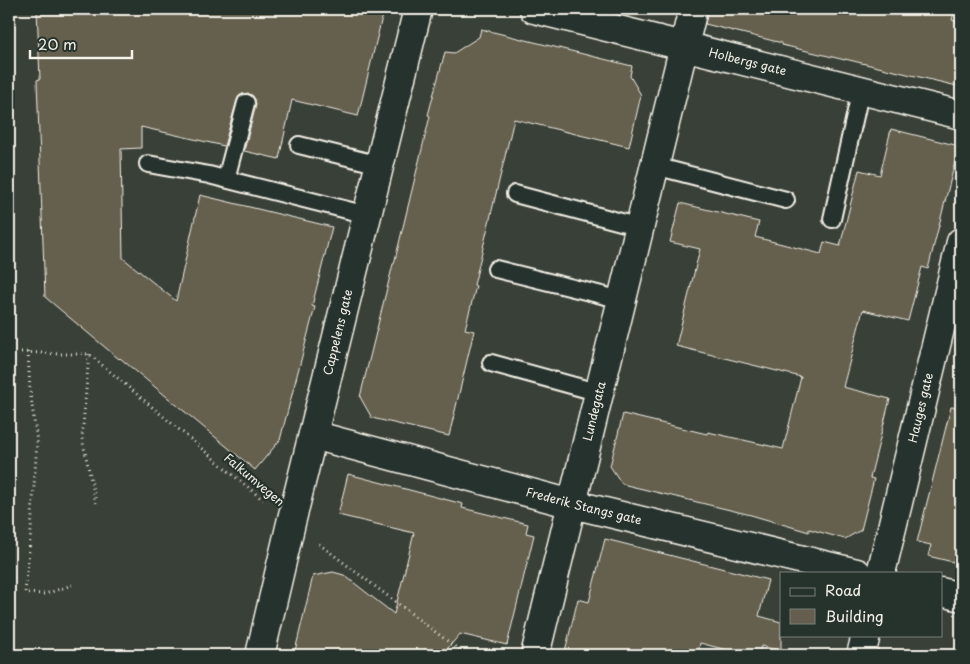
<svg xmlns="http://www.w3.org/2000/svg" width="970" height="664" viewBox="0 0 970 664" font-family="'Playpen Sans',sans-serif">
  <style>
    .building { fill: #655e4e; stroke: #f4f1e8 }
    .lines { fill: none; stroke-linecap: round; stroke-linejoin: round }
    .service-casing { stroke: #f4f1e8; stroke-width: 20 }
    .minor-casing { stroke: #f4f1e8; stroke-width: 31 }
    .path { stroke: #f4f1e8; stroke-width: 3; stroke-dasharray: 1 4; stroke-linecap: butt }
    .service { stroke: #26332d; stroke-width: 16 }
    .minor { stroke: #26332d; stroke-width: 28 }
    .labels { text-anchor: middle; stroke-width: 4.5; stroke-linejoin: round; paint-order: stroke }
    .street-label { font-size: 12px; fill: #f4f1e8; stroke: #26332d }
  </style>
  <rect width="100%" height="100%" fill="#394037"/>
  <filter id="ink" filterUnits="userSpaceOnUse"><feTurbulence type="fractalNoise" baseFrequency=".02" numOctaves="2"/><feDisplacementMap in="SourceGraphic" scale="10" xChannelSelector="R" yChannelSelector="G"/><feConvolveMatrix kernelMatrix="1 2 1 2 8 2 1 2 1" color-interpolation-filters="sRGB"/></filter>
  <g filter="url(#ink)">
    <g class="building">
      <polygon points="37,9 384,9 358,116 292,100 279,159 244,151 256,105 255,100 253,96 248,93 243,94 239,96 237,100 224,146 141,127 141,148 121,149 123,258 176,301 200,195 332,227 312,306 315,307 280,440 255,470 120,358 119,359 45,297 37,80 40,79"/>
      <polygon points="708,9 955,9 952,20 961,23 961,87 845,59 845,60 782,45 782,43 705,24"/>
      <polygon points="481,29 632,66 630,76 641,95 629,147 514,119 474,285 476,286 465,329 474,331 449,436 372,418 360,397 393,264 394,264 430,116 428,115 445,52 454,53 479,37"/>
      <polygon points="891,129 959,146 928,269 922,267 908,321 863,310 843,387 890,399 870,478 874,479 861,530 845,539 809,529 809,532 751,515 622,484 610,466 623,414 707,434 708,432 783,449 801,377 676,346 700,249 670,242 680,203 759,222 755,237 821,254 824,242 840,246 859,170 880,175"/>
      <polygon points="951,407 961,408 961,544 957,563 928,556 931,545 917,542"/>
      <polygon points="348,474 463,504 462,508 528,524 526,533 534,535 507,645 460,634 442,655 294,655 313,576 333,572 344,575 394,614 414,533 338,515"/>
      <polygon points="605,539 768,580 759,616 781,622 781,651 761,646 759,655 746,655 700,643 698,655 582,655 565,651 578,599 589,602"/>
    </g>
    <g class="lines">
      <defs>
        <g id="service">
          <polyline points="299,145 380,165"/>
          <polyline points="148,164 209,175 367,215"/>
          <polyline points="655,166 786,200"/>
          <polyline points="226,179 246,103"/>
          <polyline points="515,194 640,227"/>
          <polyline points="832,219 861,89"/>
          <polyline points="496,269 622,300"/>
          <polyline points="491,363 600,393"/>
        </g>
        <g id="minor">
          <path id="s1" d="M534,9L961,115"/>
          <path id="s2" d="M313,435L572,504L857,573"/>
          <path id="s3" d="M881,573L961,242"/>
          <polyline points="941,592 961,597"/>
          <path id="s4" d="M260,655L291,523L418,9"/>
          <path id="s5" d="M535,655L693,9"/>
          <polyline points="861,655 866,635"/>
        </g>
      </defs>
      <use href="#service" class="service-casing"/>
      <use href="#minor" class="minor-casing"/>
      <g class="path">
        <polyline points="21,352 59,354 89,354 263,500"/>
        <polyline points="28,352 30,390 37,442 31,531 25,593 45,594 72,585"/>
        <polyline points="89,354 82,438 96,503"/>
        <polyline points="319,544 466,655"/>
      </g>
      <use href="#service" class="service"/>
      <use href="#minor" class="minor"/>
    </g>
  </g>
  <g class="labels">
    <g class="street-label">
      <text dy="4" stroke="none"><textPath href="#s1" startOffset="220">Holbergs gate</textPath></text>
      <text dy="4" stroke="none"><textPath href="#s4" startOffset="332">Cappelens gate</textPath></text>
      <text dy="4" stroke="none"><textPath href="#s3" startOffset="170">Hauges gate</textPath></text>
      <text dy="4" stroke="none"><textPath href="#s5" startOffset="251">Lundegata</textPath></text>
      <text transform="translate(254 480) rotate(40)" y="4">Falkumvegen</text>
      <text dy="4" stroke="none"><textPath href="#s2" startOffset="280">Frederik Stangs gate</textPath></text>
    </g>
  </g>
  <rect width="970" height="664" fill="none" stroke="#26332d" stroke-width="30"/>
  <rect x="15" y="15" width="940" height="634" fill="none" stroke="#f4f1e8" stroke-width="2" filter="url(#ink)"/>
  <rect x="780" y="572" width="162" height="65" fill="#26332d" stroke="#787f78"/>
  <rect x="790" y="588" width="25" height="8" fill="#26332d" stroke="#787f78"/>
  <text x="825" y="596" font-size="15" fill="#f4f1e8">Road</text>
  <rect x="790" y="609" width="25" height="15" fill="#655e4e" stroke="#787f78"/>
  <text x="825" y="622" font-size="15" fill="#f4f1e8">Building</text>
  <path d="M30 50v8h102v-8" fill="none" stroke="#f4f1e8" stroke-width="2.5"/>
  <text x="38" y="50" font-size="15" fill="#f4f1e8" stroke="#26332d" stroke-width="4" paint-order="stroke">20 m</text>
</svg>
